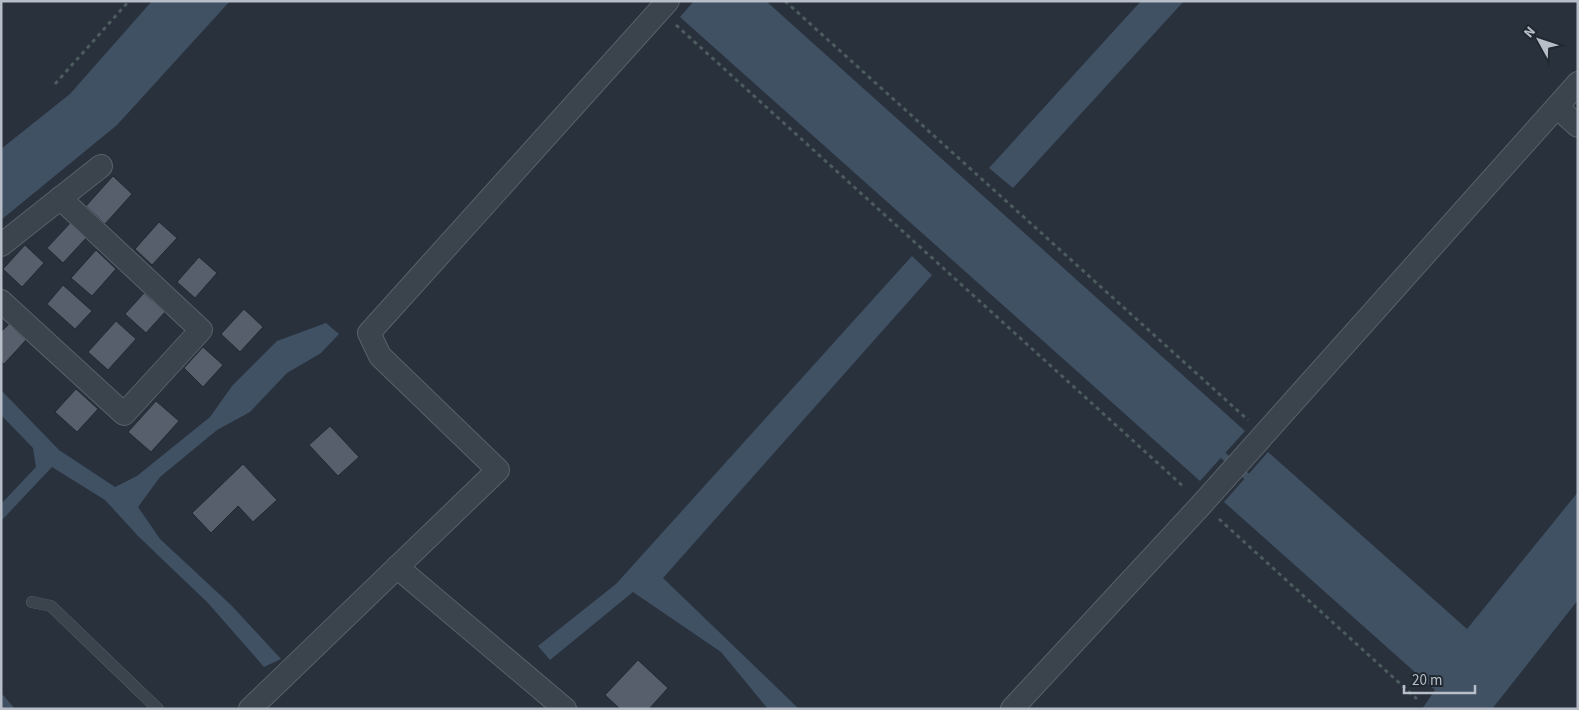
<svg xmlns="http://www.w3.org/2000/svg" width="1579" height="710" viewBox="0 0 1579 710" font-family="'Source Sans 3',sans-serif">
  <style>
    .water { fill: #415164 }
    .lines { fill: none; stroke-linecap: round; stroke-linejoin: round }
    .stream { stroke: #415164; stroke-width: 7 }
    .building { fill: #565f6b; stroke: #222a33 }
    .service-casing { stroke: #59616a; stroke-width: 12 }
    .minor-casing { stroke: #59616a; stroke-width: 24 }
    .path { stroke: #4c5c5e; stroke-width: 3; stroke-dasharray: 4 4; stroke-linecap: butt }
    .service { stroke: #3b434c; stroke-width: 11 }
    .minor { stroke: #3b434c; stroke-width: 22 }
  </style>
  <rect width="100%" height="100%" fill="#28313c"/>
  <g class="water">
    <polygon points="152,1 230,1 117,125 1,220 1,149 70,94"/>
    <polygon points="694,1 766,1 1245,431 1200,481 680,17"/>
    <polygon points="1141,1 1184,1 1013,188 989,168"/>
    <polygon points="912,256 932,275 663,578 799,709 768,709 721,652 633,592 550,660 538,646 616,584"/>
    <polygon points="326,323 339,334 321,353 287,373 250,412 217,430 160,477 138,507 160,539 231,605 281,659 264,667 208,603 138,536 105,500 52,467 1,521 1,504 36,467 33,448 1,415 1,390 59,450 115,487 137,476 210,417 232,386 277,341"/>
    <polygon points="1268,452 1467,629 1578,492 1578,600 1492,709 1422,709 1435,690 1224,502"/>
    <polygon points="1,694 4,696 15,709 1,709"/>
  </g>
  <g class="lines">
    <polyline class="stream" points="1216,449 1253,482"/>
  </g>
  <g class="building">
    <polygon points="113,176 132,194 105,224 86,206"/>
    <polygon points="72,221 88,236 63,263 47,248"/>
    <polygon points="159,222 177,238 152,265 135,249"/>
    <polygon points="25,245 44,263 22,287 3,269"/>
    <polygon points="96,250 116,269 92,296 71,278"/>
    <polygon points="199,257 217,273 195,298 177,282"/>
    <polygon points="63,285 92,311 75,329 47,304"/>
    <polygon points="144,293 165,312 146,333 125,314"/>
    <polygon points="244,309 263,327 240,352 221,334"/>
    <polygon points="116,321 136,339 108,370 88,352"/>
    <polygon points="9,324 26,340 4,364 1,362 1,332"/>
    <polygon points="203,347 223,365 203,387 184,368"/>
    <polygon points="76,389 98,409 77,432 55,412"/>
    <polygon points="156,401 179,421 151,452 128,432"/>
    <polygon points="330,426 359,457 338,476 309,445"/>
    <polygon points="243,464 277,500 253,522 238,506 211,533 192,513"/>
    <polygon points="638,660 668,688 649,709 620,709 605,695"/>
  </g>
  <g class="lines">
    <defs>
      <polyline id="service" points="32,602 51,606 158,709"/>
      <g id="minor">
        <polyline points="1557,107 1578,126"/>
        <polyline points="1,245 101,166"/>
        <polyline points="1,301 124,414 201,330 60,198"/>
        <polyline points="397,567 565,709"/>
        <polyline points="250,709 498,470 380,356 369,333 668,1"/>
        <polyline points="1012,709 1202,504 1578,83"/>
      </g>
    </defs>
    <use href="#service" class="service-casing"/>
    <use href="#minor" class="minor-casing"/>
    <g class="path">
      <polyline points="785,1 1248,420"/>
      <polyline points="676,25 1185,488"/>
      <polyline points="55,84 129,1"/>
      <polyline points="1219,519 1417,699"/>
    </g>
    <use href="#service" class="service"/>
    <use href="#minor" class="minor"/>
  </g>
  <rect width="1579" height="710" fill="none" stroke="#b8bec7" stroke-width="5"/>
  <g transform="translate(1539 40) rotate(310)" stroke="#202831" stroke-width="4" paint-order="stroke">
  <path d="M0-4L9 19L0 12L-9 19Z" fill="#b8bec7"/>
  <text y="-8" font-size="14" font-weight="bold" text-anchor="middle" fill="#b8bec7">N</text>
  </g>
  <path d="M1404 685v8h71v-8" fill="none" stroke="#b8bec7" stroke-width="2.5"/>
  <text x="1412" y="685" font-size="15" fill="#b8bec7" stroke="#202831" stroke-width="4" paint-order="stroke">20 m</text>
</svg>
